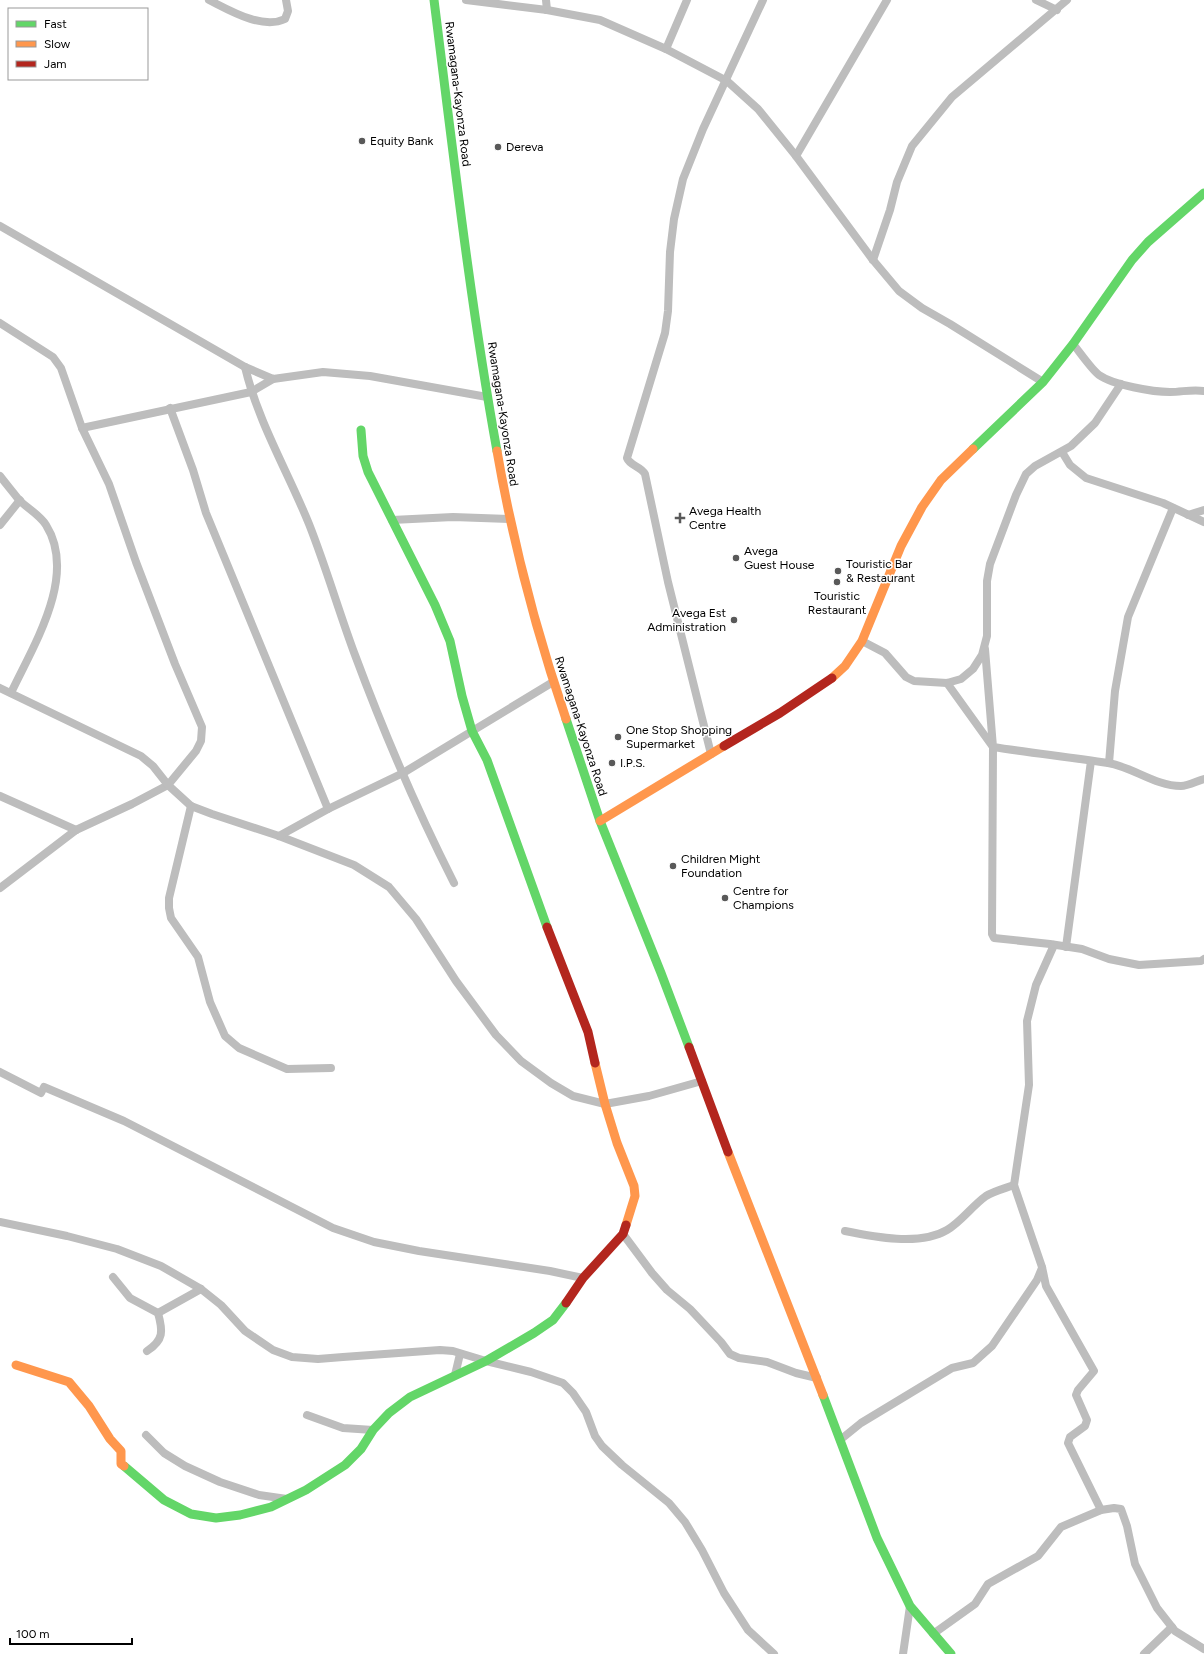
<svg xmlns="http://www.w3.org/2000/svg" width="1204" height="1654" viewBox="0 0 1204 1654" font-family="Figtree,sans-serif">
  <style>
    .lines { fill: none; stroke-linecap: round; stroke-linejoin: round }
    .street { stroke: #bdbdbd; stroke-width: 8 }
    .fast { stroke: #63d668; stroke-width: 9 }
    .slow { stroke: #ff974d; stroke-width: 9 }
    .jam { stroke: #b3261e; stroke-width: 9 }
    .poi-dot { fill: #595959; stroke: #fff; stroke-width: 1.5 }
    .labels { text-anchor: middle; stroke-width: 3; stroke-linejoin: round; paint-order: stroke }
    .street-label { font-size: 12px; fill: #000; stroke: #fff }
    .poi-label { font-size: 12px; fill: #000; stroke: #fff; text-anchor: start }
  </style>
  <rect width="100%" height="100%" fill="#fff"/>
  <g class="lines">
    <g class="street">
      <path d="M209,0C229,10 262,30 285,19L288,11L286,0"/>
      <polyline points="466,0 547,10 600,20 666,49 727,81 758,109 796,156 873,260 899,291 922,308 950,324 1043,382"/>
      <polyline points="546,0 547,10"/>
      <polyline points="1036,0 1057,10"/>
      <polyline points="666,49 687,0"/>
      <polyline points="796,156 887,0"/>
      <polyline points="0,226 245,367 273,379 323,372 370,376 487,397"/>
      <polyline points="873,260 890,210 897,182 912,146 952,97 1067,0"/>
      <polyline points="0,323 53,357 61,368 82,428 109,484 136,562 175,664 202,727 201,741 196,751 168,785 132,804 76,830 0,888"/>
      <path d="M1073,344C1079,351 1092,370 1099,375C1113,385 1153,392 1170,392C1182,392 1192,389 1204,391"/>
      <path d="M245,367C258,422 288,472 309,524C326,567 339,612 355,655C384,733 417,810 454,883"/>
      <polyline points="170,408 193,470 206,513 328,809"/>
      <polyline points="82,428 251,392 273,379"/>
      <polyline points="1062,452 1070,465 1086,478 1163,503 1204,522"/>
      <path d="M0,476C6,484 13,492 19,500C27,508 40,515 46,525C78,576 33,646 11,693"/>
      <polyline points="1188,515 1204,510"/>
      <polyline points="392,520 453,517 509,519"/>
      <polyline points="0,525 20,500"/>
      <polyline points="862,641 885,653 906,677 914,681 947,683 961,679 973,669 982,655 987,636 987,581 990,564 1016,495 1026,474 1035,466 1071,446 1095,423 1121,384"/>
      <path d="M985,649L993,747C1031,753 1070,757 1108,763C1133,767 1155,786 1181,786C1188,786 1197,781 1204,779"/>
      <polyline points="947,683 993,747 992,934 994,938 1050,944 1082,949 1109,959 1139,965 1201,961 1204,959"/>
      <polyline points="0,688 141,756 153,766 168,785 191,806 212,814 279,836 354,865 389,887 416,919 456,981 496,1035 521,1061 551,1083 573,1096 605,1104 649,1096 702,1081"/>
      <path d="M711,754L668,582L645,474C641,466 630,466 627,458L665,333L668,311L670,252L674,219L683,179L703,129L763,0"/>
      <polyline points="1109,763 1115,691 1128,617 1173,508"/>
      <polyline points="0,796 76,830"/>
      <polyline points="191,806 169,898 169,908 171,918 198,957 210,1002 225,1036 239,1048 287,1069 331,1068"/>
      <polyline points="279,836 328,809 403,773 553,682"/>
      <polyline points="1054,945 1036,985 1027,1021 1029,1085 1014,1185 1042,1267 1046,1286 1094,1371 1078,1390 1076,1395 1087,1420 1085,1426 1070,1437 1068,1443 1101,1510"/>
      <polyline points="1066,947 1091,761"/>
      <polyline points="0,1072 41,1093 44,1087 124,1121 333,1228 374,1242 419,1251 550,1271 583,1278"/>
      <polyline points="0,1222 67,1236 117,1249 161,1266 201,1289 221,1305 245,1331 273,1350 292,1357 318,1359 343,1357 440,1350 453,1351 486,1361 531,1372 563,1383 573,1393 586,1412 595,1436 602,1446 622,1465 669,1503 685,1522 702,1550 724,1593 748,1630 774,1654"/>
      <path d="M845,1231C874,1237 920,1246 947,1230C961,1222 972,1206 986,1196C994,1191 1006,1188 1014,1185"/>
      <polyline points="623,1234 652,1273 667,1290 690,1309 721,1342 730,1354 739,1358 767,1362 796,1373 817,1378"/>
      <path d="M113,1277L130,1298L158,1313C163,1331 164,1340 147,1351"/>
      <polyline points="158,1313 201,1289"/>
      <polyline points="455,1375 460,1354"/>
      <polyline points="307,1415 343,1428 373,1430"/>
      <polyline points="146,1435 164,1453 185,1466 220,1482 259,1495 287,1499"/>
      <polyline points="840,1440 861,1423 952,1368 973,1363 992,1346 1037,1280 1042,1268"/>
      <polyline points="933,1634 975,1604 988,1584 1038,1556 1061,1527 1101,1510 1114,1508 1121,1509 1127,1526 1135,1564 1157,1608 1175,1631 1204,1649"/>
      <polyline points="903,1654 910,1606"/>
      <polyline points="1144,1654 1172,1627"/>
    </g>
    <g class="fast">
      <path d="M434,0C453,151 470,302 497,451"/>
      <polyline points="361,430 363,456 368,472 435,605 450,641 462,696 472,731 487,760 547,927"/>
      <polyline points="973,449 1043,382 1073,344 1132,260 1148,242 1204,193"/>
      <polyline points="566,719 600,821 661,973 689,1047"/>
      <polyline points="823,1395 877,1538 910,1606 951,1654"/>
      <polyline points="124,1466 164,1500 191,1514 216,1518 240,1515 271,1507 306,1490 345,1465 361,1449 373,1430 389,1413 410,1397 486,1361 534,1333 553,1320 566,1303"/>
    </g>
    <g class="slow">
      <path d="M497,451C513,543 536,631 566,719"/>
      <polyline points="832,678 845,666 862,641 901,546 922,507 941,480 973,449"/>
      <polyline points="600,821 724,746"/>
      <polyline points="595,1063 605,1104 617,1143 634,1186 635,1196 626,1225"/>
      <polyline points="728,1152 823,1395"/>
      <polyline points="16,1365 69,1382 89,1406 110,1439 121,1451 121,1464 124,1466"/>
    </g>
    <g class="jam">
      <polyline points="724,746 780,713 832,678"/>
      <polyline points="547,927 588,1032 595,1063"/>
      <polyline points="689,1047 728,1152"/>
      <polyline points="566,1303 583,1278 623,1234 626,1225"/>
    </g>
  </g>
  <g class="poi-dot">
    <circle cx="362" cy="141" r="4"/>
    <circle cx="498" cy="147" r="4"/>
    <path d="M678 512h4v4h4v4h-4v4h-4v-4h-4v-4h4z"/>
    <circle cx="736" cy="558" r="4"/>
    <circle cx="838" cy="571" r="4"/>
    <circle cx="837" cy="582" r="4"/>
    <circle cx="734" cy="620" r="4"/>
    <circle cx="618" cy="737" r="4"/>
    <circle cx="612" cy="763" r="4"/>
    <circle cx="673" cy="866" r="4"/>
    <circle cx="725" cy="898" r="4"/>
  </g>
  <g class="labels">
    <g class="street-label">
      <text transform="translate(458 94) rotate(83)" y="4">Rwamagana-Kayonza Road</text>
      <text transform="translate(503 414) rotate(81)" y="4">Rwamagana-Kayonza Road</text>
      <text transform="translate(581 726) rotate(72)" y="4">Rwamagana-Kayonza Road</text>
    </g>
    <g class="poi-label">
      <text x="370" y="145">Equity Bank</text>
      <text x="506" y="151">Dereva</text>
      <text x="689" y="515">Avega Health<tspan x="689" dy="14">Centre</tspan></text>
      <text x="744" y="555">Avega<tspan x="744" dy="14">Guest House</tspan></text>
      <text x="846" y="568">Touristic Bar<tspan x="846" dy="14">&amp; Restaurant</tspan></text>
      <text x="837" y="600" text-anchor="middle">Touristic<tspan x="837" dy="14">Restaurant</tspan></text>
      <text x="726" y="617" text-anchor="end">Avega Est<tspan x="726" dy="14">Administration</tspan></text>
      <text x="626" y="734">One Stop Shopping<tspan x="626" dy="14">Supermarket</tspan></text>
      <text x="620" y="767">I.P.S.</text>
      <text x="681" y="863">Children Might<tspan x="681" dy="14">Foundation</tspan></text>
      <text x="733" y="895">Centre for<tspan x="733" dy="14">Champions</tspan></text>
    </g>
  </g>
  <rect x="8" y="8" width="140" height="72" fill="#ffffff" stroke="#999999"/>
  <rect x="16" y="21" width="20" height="6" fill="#63d668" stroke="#999999"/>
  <text x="44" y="28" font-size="12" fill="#000000">Fast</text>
  <rect x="16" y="41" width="20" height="6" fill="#ff974d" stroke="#999999"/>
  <text x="44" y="48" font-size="12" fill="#000000">Slow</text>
  <rect x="16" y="61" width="20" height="6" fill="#b3261e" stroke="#999999"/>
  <text x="44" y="68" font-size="12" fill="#000000">Jam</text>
  <path d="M10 1638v6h122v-6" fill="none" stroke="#000000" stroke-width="2"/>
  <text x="16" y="1638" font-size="12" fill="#000000" stroke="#ffffff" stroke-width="3" paint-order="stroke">100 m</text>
</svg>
